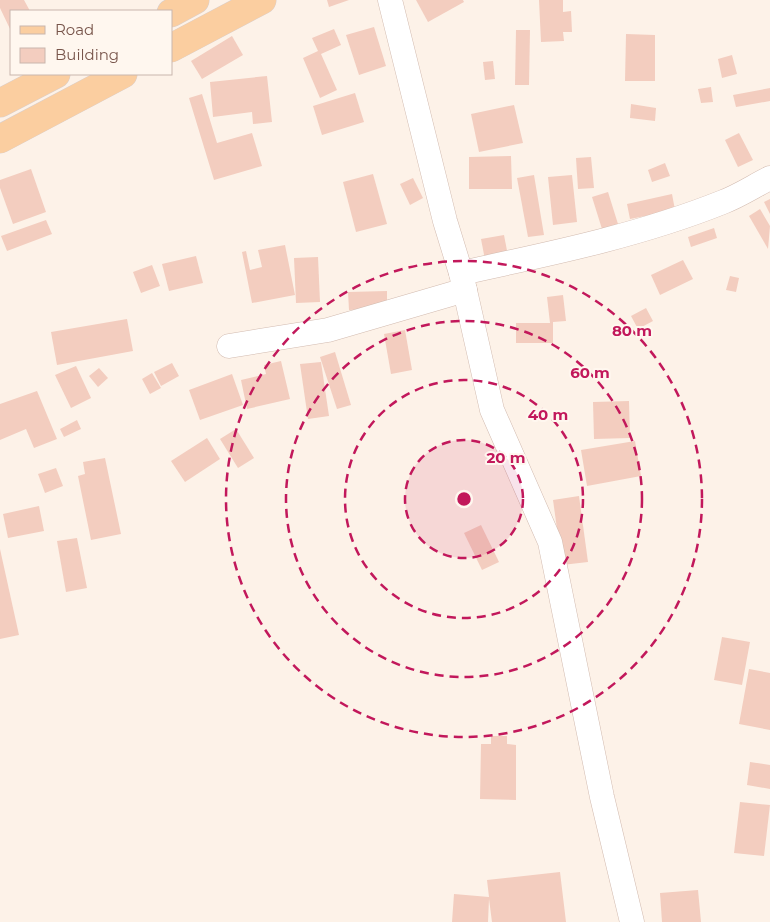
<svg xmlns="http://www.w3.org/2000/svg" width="770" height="922" viewBox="0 0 770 922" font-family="Montserrat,sans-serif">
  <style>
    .building { fill: #f3cdbf }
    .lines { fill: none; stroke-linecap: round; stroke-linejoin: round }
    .minor-casing { stroke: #d2bbb0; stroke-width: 25 }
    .major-casing { stroke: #d9cfcd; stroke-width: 29 }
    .minor { stroke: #fff; stroke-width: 24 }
    .major { stroke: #fbcea0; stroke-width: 28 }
    .ring { fill: none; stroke: #c2185b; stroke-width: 2.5; stroke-dasharray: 9 6 }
    .centre { fill: #c2185b; stroke: #fff7ef; stroke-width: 2.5 }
    .ring-label { font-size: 15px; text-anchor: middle; font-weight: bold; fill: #c2185b; stroke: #fff7ef; stroke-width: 4; stroke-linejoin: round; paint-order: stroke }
  </style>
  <rect width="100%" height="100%" fill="#fdf2e8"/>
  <g class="building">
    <polygon points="0,0 24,0 30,11 11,11 11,31 0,8"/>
    <polygon points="327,0 349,0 329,7"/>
    <polygon points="416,0 463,0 464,2 428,22"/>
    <polygon points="539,0 563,0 563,12 571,11 572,32 563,32 564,41 541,42"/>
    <polygon points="374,27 386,66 359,75 346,35"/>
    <polygon points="334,29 341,45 321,54 337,90 320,98 303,58 318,51 312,38"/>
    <polygon points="516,30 530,30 529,85 515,85"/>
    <polygon points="626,34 655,35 655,81 625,81"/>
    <polygon points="232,36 243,55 202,79 191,61"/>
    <polygon points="732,55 737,74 722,78 718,59"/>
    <polygon points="493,61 495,79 485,80 483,62"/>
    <polygon points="267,76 272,122 253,124 252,112 213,117 210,82"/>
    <polygon points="711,87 713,102 701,103 698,89"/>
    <polygon points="770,88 770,101 736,107 733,95"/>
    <polygon points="355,93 364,122 322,135 313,106"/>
    <polygon points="202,94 217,143 252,133 262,166 214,180 189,98"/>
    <polygon points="631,104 656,108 655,121 630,118"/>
    <polygon points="514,105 523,143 479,152 471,114"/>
    <polygon points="739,133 753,160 738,167 725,140"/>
    <polygon points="511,156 512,189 469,189 469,157"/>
    <polygon points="591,157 594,188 578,189 576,158"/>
    <polygon points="665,163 670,176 652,182 648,170"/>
    <polygon points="31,169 46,212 13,224 0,188 0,180"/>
    <polygon points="373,174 387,224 356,232 343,182"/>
    <polygon points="534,175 544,235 528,237 517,178"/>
    <polygon points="572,175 577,222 553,225 548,177"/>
    <polygon points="413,178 423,198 410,205 400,184"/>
    <polygon points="608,192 618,224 602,229 592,197"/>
    <polygon points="672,194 675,210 630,219 627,204"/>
    <polygon points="770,199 770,214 764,202"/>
    <polygon points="760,209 770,226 768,249 749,216"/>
    <polygon points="46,220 52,234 7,251 1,236"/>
    <polygon points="714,228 717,238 691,247 688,237"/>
    <polygon points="504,235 509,261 486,265 481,239"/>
    <polygon points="285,245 295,295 252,303 242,252 246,251 250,270 262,267 258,250"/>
    <polygon points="196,256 203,283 169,291 162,264"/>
    <polygon points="318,257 320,302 296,303 294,258"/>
    <polygon points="683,260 693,279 660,295 651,275"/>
    <polygon points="152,265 160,286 141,293 133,272"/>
    <polygon points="730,276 739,278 736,292 726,290"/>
    <polygon points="387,291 387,308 349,310 348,292"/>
    <polygon points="563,295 566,321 553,322 553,343 516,343 516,323 550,323 547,297"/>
    <polygon points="646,308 653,321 638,329 631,316"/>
    <polygon points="127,319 133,351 57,365 51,332"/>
    <polygon points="405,330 412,370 391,374 384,334"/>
    <polygon points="335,352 351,405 337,409 320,357"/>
    <polygon points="281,361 290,399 247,409 241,380 266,374 264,365"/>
    <polygon points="321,362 329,416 308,419 300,364"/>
    <polygon points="172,363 179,376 161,386 154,372"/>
    <polygon points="76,366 91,398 71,408 55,375"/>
    <polygon points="99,368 108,378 98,387 89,376"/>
    <polygon points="152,373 161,388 150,394 142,379"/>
    <polygon points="232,374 243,405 200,420 189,390"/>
    <polygon points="37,391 57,439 34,448 26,429 0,440 0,404"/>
    <polygon points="629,401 630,438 594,439 593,402"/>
    <polygon points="77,420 81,429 64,437 60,429"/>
    <polygon points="236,429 254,458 238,468 220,439"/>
    <polygon points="207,438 220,459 185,482 171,461"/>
    <polygon points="635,441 641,476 587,486 581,450"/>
    <polygon points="105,458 121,534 91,540 78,476 85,474 83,462"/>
    <polygon points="56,468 63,486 45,493 38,474"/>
    <polygon points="579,496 588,562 562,565 553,500"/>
    <polygon points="39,506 44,531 8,538 3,514"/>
    <polygon points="481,525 499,562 482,570 464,533"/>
    <polygon points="77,538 87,588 66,592 57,541"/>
    <polygon points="0,549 19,635 0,639"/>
    <polygon points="722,637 750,642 742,685 714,680"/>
    <polygon points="749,669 770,673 770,730 739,724"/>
    <polygon points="491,736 507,736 507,744 516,745 516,800 480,799 481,744 491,744"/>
    <polygon points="750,762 770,765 770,789 747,785"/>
    <polygon points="740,802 770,805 764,856 734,853"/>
    <polygon points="560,872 566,922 492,922 489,899 488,922 452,922 454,894 489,897 487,880"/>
    <polygon points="698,890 701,922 662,922 660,893"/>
  </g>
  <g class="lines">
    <defs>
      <g id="minor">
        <polyline points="390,0 445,221 461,273 492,410 550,542 602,797 632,922"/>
        <path d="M461,273C549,254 638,236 723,202C739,196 754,186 770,178"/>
        <polyline points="229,346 328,330 465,290"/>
      </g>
      <g id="major">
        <polyline points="171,13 195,0"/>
        <polyline points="171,48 262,0"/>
        <polyline points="0,103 56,74"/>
        <polyline points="0,139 123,74"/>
      </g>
    </defs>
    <use href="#minor" class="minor-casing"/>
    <use href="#major" class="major-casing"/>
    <use href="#minor" class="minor"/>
    <use href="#major" class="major"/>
  </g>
  <circle cx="464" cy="499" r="59" fill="#c2185b" fill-opacity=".12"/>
  <g class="ring">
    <circle cx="464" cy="499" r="59"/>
    <circle cx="464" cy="499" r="119"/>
    <circle cx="464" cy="499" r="178"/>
    <circle cx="464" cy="499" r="238"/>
  </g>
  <circle cx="464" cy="499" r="8" class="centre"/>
  <g class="ring-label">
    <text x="632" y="336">80 m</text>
    <text x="590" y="378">60 m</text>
    <text x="548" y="420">40 m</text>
    <text x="506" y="463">20 m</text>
  </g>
  <rect x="10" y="10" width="162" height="65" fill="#fff7ef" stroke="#c9b6ad"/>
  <rect x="20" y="26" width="25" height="8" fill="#fbcea0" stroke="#c9b6ad"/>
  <text x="55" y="35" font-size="15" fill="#78554b">Road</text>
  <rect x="20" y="48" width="25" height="15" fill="#f3cdbf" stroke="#c9b6ad"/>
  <text x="55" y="60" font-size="15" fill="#78554b">Building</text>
</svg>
